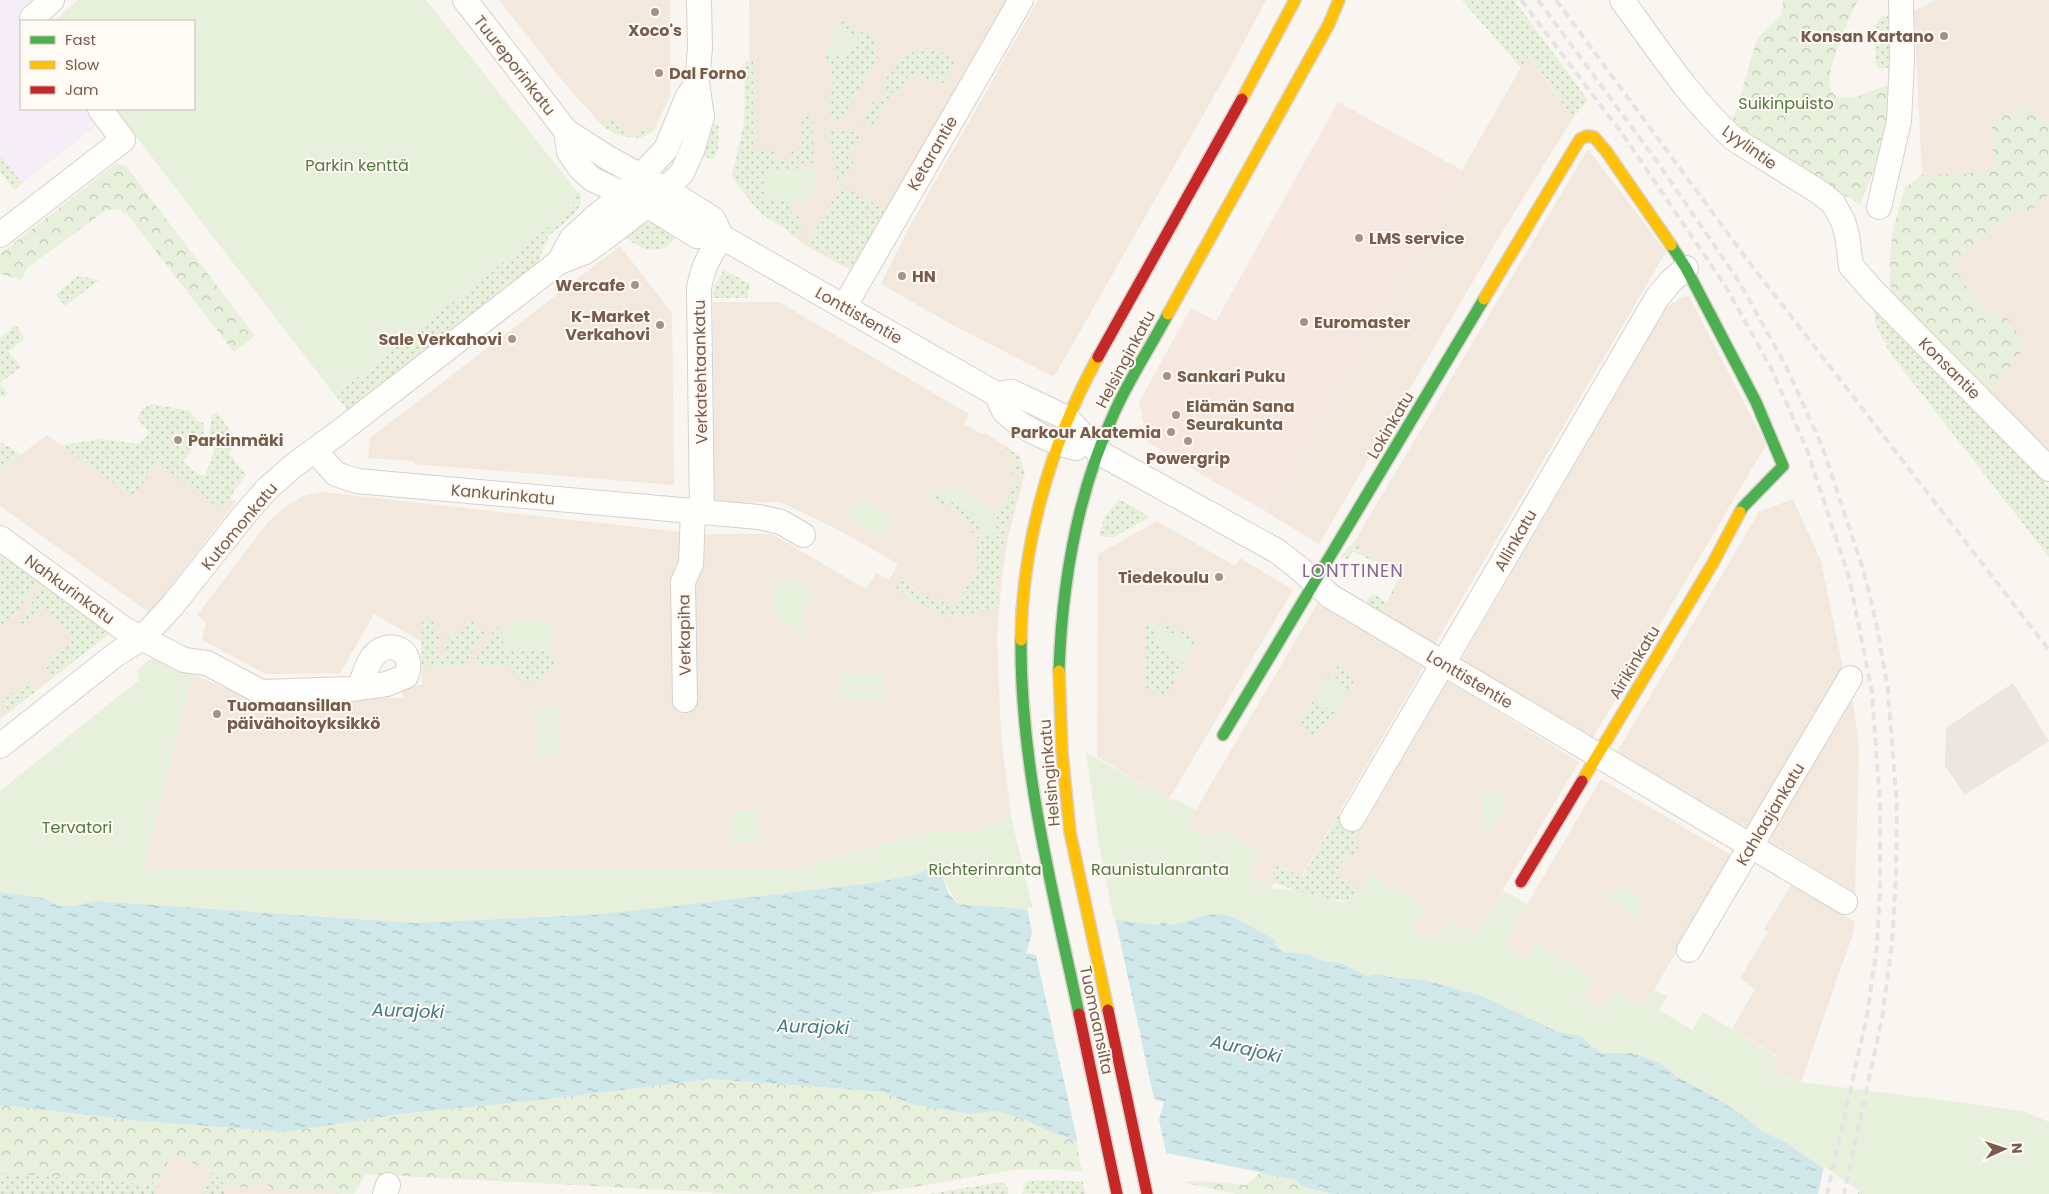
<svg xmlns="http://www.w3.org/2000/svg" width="2049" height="1194" viewBox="0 0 2049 1194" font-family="Poppins,sans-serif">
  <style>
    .residential { fill: #f2e8de }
    .commercial { fill: #f6e8e1 }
    .industrial { fill: #ede5e0 }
    .education { fill: #f6eef6 }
    .grass { fill: url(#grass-dots) }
    .forest { fill: url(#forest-crowns) }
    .park { fill: #e7f0db }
    .water { fill: url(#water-ripples) }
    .pier { fill: #f9f5f0 }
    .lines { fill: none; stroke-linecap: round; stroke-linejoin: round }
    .street-casing { stroke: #d7d1cb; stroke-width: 26 }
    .fast-casing { stroke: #d9d2cb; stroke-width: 14 }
    .slow-casing { stroke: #d9d2cb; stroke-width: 14 }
    .jam-casing { stroke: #d9d2cb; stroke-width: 14 }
    .street { stroke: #fefefd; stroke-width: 24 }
    .fast { stroke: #4caf50; stroke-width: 11 }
    .slow { stroke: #ffc107; stroke-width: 11 }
    .jam { stroke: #c62828; stroke-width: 11 }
    .rail { stroke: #e6e3e7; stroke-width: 4; stroke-dasharray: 8 5; stroke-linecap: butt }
    .poi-dot { fill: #a69286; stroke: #fffaf3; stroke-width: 2 }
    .labels { text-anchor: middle; stroke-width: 4; stroke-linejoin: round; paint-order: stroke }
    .poi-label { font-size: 16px; font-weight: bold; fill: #7a5c4d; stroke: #fffaf3; text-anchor: start }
    .street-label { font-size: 16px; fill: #7a5c4d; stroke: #fffaf3 }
    .park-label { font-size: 16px; fill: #537a41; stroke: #fffaf3 }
    .neighbourhood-label { font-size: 18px; letter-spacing: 1px; fill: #846695; stroke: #fffaf3 }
    .water-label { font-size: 18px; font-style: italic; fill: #437c86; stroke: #fffaf3 }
  </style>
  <defs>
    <pattern id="grass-dots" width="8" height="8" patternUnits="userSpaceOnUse" patternTransform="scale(1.25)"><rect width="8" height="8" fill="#e7f0db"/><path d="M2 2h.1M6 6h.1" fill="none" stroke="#c0c6b4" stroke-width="1.8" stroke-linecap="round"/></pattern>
    <pattern id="forest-crowns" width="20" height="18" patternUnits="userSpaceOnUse" patternTransform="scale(1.25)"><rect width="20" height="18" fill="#e7f0db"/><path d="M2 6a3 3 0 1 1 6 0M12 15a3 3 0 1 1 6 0" fill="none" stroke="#c0c6b4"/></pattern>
    <pattern id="water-ripples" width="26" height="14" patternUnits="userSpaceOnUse" patternTransform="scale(1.25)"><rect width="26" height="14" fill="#d0e8ea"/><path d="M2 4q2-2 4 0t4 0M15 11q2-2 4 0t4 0" fill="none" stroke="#aebfc0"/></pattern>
  </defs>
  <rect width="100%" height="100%" fill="#f9f5f0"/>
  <g class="residential">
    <polygon points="499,0 670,0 670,96 654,130 641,137 631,138 615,134 603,126 569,89"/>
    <polygon points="749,0 1008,0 852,271 803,244 783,227 769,219 750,185"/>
    <polygon points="1038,0 1266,0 1230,68 1054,377 949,323 881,284 911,224"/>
    <polygon points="1936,0 2049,0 2049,455 1890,284 1890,255 1892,235 1905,188 1922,175 1914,11"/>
    <polygon points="1528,55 1573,118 1499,237 1319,544 1266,512"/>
    <polygon points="1588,149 1666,252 1434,646 1382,614 1402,575 1351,547"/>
    <polygon points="620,246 672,313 674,485 414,464 414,461 368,458 370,438"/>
    <polygon points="1689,296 1766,445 1592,739 1461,660 1666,308 1682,297"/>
    <polygon points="713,302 779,302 969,414 964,424 982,434 984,432 1020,457 1025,474 1008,537 1002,575 997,635 1001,735 1011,816 979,832 928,831 792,870 144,870 193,674 250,699 403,698 403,686 422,685 421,641 374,614 340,673 266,674 202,640 206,623 197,615 269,521 285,507 303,496 322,492 698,534 772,534 866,589 876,573 889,580 898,564 837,529 780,502 714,503"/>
    <polygon points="47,435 133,496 158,463 236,502 150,613 0,506 0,470"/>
    <polygon points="1793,499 1821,561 1843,669 1749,829 1617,752 1759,512"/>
    <polygon points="1157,521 1235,566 1240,558 1293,590 1169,799 1097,757 1098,554"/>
    <polygon points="0,551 114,630 0,719"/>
    <polygon points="1317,604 1424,667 1301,877 1283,867 1271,888 1249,875 1261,854 1218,828 1212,839 1187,825"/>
    <polygon points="1448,681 1579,762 1476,935 1435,941 1414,928 1426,906 1370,873 1360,889 1335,875"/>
    <polygon points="1851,702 1853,702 1859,748 1855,892 1768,840"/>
    <polygon points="1601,779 1733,856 1644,1007 1603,1012 1581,999 1594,977 1537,944 1528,960 1503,945"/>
    <polygon points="1792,884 1854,921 1854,931 1801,1082 1772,1072 1778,1056 1732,1029 1755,989 1740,978 1768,932 1764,929"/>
    <polygon points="171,1154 213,1172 255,1186 257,1184 268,1184 270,1189 354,1194 147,1194 163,1173"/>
  </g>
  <polygon class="commercial" points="1338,102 1462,170 1266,512 1148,443 1139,402 1191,308 1216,321"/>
  <polygon class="industrial" points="2013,683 2049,741 1965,795 1945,766 1946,728"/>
  <polygon class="education" points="0,0 32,0 17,13 23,21 21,21 21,109 89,109 100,123 22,183 0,155"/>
  <g class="grass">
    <polygon points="1462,0 1514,0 1588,100 1573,118 1529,55 1521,68"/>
    <polygon points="1892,15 1890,68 1880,68 1876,65 1875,48 1883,41 1883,33 1875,26 1882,16"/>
    <path d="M840,19L879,42L873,52L879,55L842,119H833C825,107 833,92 833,79C833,70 829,63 824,56L849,55L858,37L837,26Z"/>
    <polygon points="931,46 956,61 944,83 921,78 910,73 898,95 893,92 872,127 862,121 874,100 881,102 888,90 882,86 901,55 930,48"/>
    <polygon points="745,61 753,61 753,152 759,152 760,149 775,149 776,160 791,161 791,149 802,148 802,116 812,116 813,163 798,164 798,169 765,169 765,201 791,201 792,214 798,214 804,231 798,236 763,215 752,203 732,177 744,123"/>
    <path d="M115,109L336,394L572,208L574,188C597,204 559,227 547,237L549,239C542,247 542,258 535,266L348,411Z"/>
    <path d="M615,120L623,127L624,135L636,133L657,125C646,146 618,137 603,126L604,121Z"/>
    <polygon points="715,124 719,125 718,150 714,159 710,159 699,154"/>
    <path d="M834,128L849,130L860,136L848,157L854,161L838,187C838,165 831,152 828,132Z"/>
    <polygon points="0,155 22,183 14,190 0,171"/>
    <polygon points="841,185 886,210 852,268 808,244"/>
    <path d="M648,222L655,223L678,234C674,239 670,245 664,248C651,254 633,246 625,235L642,223Z"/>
    <polygon points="724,270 750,284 747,298 713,298 714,286"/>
    <polygon points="78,276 99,280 65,306 56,294"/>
    <polygon points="1872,300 2016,447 2049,488 2049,557 1890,353 1876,325"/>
    <polygon points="16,325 25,339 8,351 21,367 0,383 8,394 3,397 0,395 0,338"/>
    <path d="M152,404L190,411C193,418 196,421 204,423V432L183,462L199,475L205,476L214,451L213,436L209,434L212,416L217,412L239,443L229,453L246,475L234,491L223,511L158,463L133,497L61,445L103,439L139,444L150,432L138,421C139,411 142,408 152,404Z"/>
    <polygon points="0,442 21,454 0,470"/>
    <polygon points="1005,446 1020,457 1024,473 1013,499 1015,501 1011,518 1008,518 1005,530 1007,531 1004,549 1001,549 999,562 1002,562 999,581 997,581 995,593 998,594 997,612 986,611 945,617 945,615 939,614 896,588 902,578 913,585 912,587 932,599 934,597 954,608 980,563 977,561 979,558 975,556 978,544 977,530 974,533 971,532 974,526 960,518 961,515 941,503 939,506 930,500 935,490 942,494 941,496 976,515 982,534 993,536 998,512 1004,506 1019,476 1010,471 1017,459 1005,450"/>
    <polygon points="1119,499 1148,516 1146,519 1114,537 1099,536 1104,518"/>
    <polygon points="1353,543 1360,547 1358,551 1403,575 1382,614 1365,606 1370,596 1375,595 1387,602 1400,575 1353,551 1347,560 1340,557"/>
    <polygon points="0,551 38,577 16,615 0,629"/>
    <polygon points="46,582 114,630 53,677 46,668 50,665 46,660 72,640 46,607 21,625 19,622"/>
    <polygon points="425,618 434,620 435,634 440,635 437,647 440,655 446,654 448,635 465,631 469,619 475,620 474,625 478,631 485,632 464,666 422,667 422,620"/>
    <polygon points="1146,623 1153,624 1155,643 1184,664 1164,699 1144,686"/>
    <polygon points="1161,623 1169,624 1198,640 1194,646 1178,635 1161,629"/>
    <polygon points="496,627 502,631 504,649 548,650 560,662 540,682 523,682 507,666 472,666"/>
    <path d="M1339,665C1352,673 1359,675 1349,690L1327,678L1330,675L1336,678L1340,671L1336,669Z"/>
    <polygon points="29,681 36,691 9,711 2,701"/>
    <path d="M1314,700L1336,713L1325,727L1311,739C1295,720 1301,719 1314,700Z"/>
    <path d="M1339,813L1359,825L1364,821L1366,822L1354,843L1359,846L1354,855L1348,852L1335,875L1360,889L1354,899C1326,904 1295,890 1269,880L1278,865L1301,877L1304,874Z"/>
    <polygon points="213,1172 226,1186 226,1194 203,1194"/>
    <polygon points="0,1173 151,1184 163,1174 154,1194 0,1194"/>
    <polygon points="1056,1180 1083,1182 1085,1194 1023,1193 1024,1184 1027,1181"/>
    <polygon points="1000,1182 1005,1184 1008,1189 1008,1194 929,1194"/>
  </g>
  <g class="forest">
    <path d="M1783,0H1858C1849,18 1826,68 1830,87C1831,90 1834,94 1836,97L1854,98L1887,85L1893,94L1877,163L1860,205L1732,124L1757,39L1782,14Z"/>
    <polygon points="2019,107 2049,122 2049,194 2025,215 2020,209 1951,264 1982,308 2007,318 2026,344 1991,394 1891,293 1890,255 1894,226 1905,188 1922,175 1963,174 1994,170 1992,120"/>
    <polygon points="117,163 126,166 255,336 234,352 127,214 119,209 106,210 27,268 21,280 0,274 0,254"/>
    <polygon points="711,1079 883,1092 911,1104 970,1114 996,1111 1027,1120 1039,1127 1076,1141 1082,1172 1059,1169 1012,1170 903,1189 860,1194 739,1194 366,1174 354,1194 269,1189 268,1184 257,1184 254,1188 226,1186 213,1172 171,1154 163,1174 151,1184 0,1173 0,1105 140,1121 286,1132 401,1114 541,1100"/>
    <polygon points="1261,1172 1297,1180 1301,1186 1332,1194 1236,1194 1180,1182 1201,1181 1246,1185"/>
  </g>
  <g class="park">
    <polygon points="78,0 426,0 574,188 572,208 335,395 115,109 194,109 194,21 54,21"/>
    <polygon points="837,26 858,37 849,55 824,56"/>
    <polygon points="765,169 817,169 811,201 765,201"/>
    <polygon points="958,486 998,512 993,536 982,534 976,515 941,496 945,488"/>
    <polygon points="855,498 863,499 866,503 871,503 871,505 894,517 883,539 849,519"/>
    <path d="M786,578C795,579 805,587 814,591L811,601L805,607L802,634L773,617L774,585L780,580Z"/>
    <polygon points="514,619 553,622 552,645 548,650 504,649 502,631"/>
    <polygon points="1161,623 1161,629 1178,635 1194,646 1184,664 1155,643 1153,624"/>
    <polygon points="154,656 193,674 144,870 792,870 928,831 979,832 1011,816 1033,910 958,904 942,877 927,869 914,875 873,883 603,914 415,923 95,901 73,906 59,906 43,898 0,892 0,791 139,680 137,670"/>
    <polygon points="839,674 883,675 882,700 838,699"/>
    <polygon points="1327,678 1349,690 1336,713 1314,700"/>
    <polygon points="535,708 558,708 559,756 535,757"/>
    <path d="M1086,752L1169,799L1177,800L1196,810L1187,825L1211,839L1218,828L1262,854L1249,875L1271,888L1298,891L1340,902L1354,899L1369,873L1427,906L1414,928L1435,940L1448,919L1476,935L1503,890L1527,904L1504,945L1528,959L1537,943L1594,977L1582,999L1603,1011L1616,990L1644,1006L1654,990L1667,996L1659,1010L1692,1030L1703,1012L1778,1057L1772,1072L1800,1082L1981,1105L2025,1112L2049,1122V1194H1860L1784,1141L1763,1132L1745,1117L1713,1096L1676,1076L1660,1063L1632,1053H1603L1591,1046L1581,1036L1558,1032L1482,996L1426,980L1389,977L1380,974L1367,976L1342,963L1323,961L1308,954L1284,952L1275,945V939C1257,932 1232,912 1214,914C1198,915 1184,924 1168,925L1166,922H1162L1160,925L1114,920L1099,845Z"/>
    <polygon points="1489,792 1499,794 1508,799 1491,831 1483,825 1481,796"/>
    <polygon points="760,810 761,842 732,842 731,811"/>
    <path d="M1625,887C1640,891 1646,906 1638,919L1604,896Z"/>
  </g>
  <path class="water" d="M927,869L942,877L949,894L958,904L1033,910L1160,925L1161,922H1166L1168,925C1184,924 1198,915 1214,914C1232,912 1257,932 1275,939V945L1284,952L1308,954L1323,961L1342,963L1367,976L1380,974L1389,977L1426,980L1482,996L1558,1032L1581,1036L1591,1046L1603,1053H1632L1660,1063L1676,1076L1713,1096L1745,1117L1763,1132L1784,1141L1860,1194H1332L1301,1186L1297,1180L1171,1154L1076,1141L1039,1127L1027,1120L996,1111L970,1114L911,1104L883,1092L711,1079L541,1100L401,1114L286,1132L140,1121L0,1105V892L43,898L59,906H73L95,901L415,923L603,914L873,883L914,875Z"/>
  <g class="pier">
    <polygon points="1027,907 1115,917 1154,1099 1164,1102 1159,1120 1167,1156 1078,1144 1036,955 1026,953 1032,933"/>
    <polygon points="1824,1166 1859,1191 1858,1194 1818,1194"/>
  </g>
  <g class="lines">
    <defs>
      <g id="street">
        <polyline points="465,0 566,131 608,158 665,189 713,219 722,237"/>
        <path d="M1622,0C1657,48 1690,99 1734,139L1819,192L1833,203L1843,221L1847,235L1851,266L1872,290L2049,469"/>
        <polyline points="35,21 32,18 52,0"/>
        <polyline points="566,131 569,152 580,168 592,179 647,205 697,236 722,237 996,394 1012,392 1067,418 1098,452 1277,551 1300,569 1330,596 1845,902"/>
        <polyline points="1879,207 1899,121 1902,61 1901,0"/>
        <polyline points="0,235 123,140 100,109"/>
        <polyline points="559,262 572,238 595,217 623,195 666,149 687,98 697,83"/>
        <polyline points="844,307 1021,0"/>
        <path d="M996,394C999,399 1001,407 1005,412C1022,428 1053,443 1076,448"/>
        <polyline points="315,451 336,474 357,481 759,517 781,522 803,535"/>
        <path d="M702,513L699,289C702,268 710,254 722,237"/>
        <path d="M0,538L124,629L184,660L207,663L261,692L351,689L387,684L406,676C417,649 386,637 372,658C366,666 363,678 360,687"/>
        <polyline points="685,700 683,582 691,564 693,512"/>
        <polyline points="0,746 115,655 142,638 172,606 245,514 267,489 293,466 342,430 559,262 585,252 610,234 647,205 682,173 693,148 702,117 697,83 700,48 699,0"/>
        <polyline points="1352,819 1657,298 1671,281 1686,268"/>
        <polyline points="1689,950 1850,678"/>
        <polyline points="385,1194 388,1185"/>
      </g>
      <g id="fast">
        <polyline points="1671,245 1686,268 1756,402 1783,466 1743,507 1740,512"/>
        <path d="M1021,640C1020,767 1053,891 1079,1014"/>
        <path d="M1059,671C1062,581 1077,493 1115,411C1130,378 1151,346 1168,314"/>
        <polyline points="1223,735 1484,299"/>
      </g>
      <g id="slow">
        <polyline points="1242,99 1295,0"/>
        <polyline points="1484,299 1580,139 1587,136 1594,137 1606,151 1671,245"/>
        <polyline points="1168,314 1329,24 1339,0"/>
        <path d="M1021,640C1022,543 1051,442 1098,357"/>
        <polyline points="1059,671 1062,752 1070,832 1108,1010"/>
        <polyline points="1582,781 1713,563 1740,512"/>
      </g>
      <g id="jam">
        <polyline points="1098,357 1242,99"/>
        <polyline points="1521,882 1582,781"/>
        <polyline points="1108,1010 1147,1194"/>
        <polyline points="1079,1014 1117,1194"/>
      </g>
    </defs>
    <use href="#street" class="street-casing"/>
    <use href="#fast" class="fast-casing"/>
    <use href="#slow" class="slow-casing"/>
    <use href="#jam" class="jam-casing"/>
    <use href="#street" class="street"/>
    <use href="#fast" class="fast"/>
    <use href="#slow" class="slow"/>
    <use href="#jam" class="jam"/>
    <g class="rail">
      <polyline points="1521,0 1624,136 1726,287 1772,370 1807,450 1849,577 1872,692 1880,804 1880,888 1877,946 1867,1016 1827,1194"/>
      <polyline points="1538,0 1656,160 1738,280 1785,364 1822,446 1864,572 1877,627 1888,690 1897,807 1896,877 1892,943 1882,1019 1844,1194"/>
      <polyline points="1556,0 1743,254 2049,650"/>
    </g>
  </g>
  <g class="poi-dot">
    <circle cx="655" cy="12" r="5"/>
    <circle cx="1944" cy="36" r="5"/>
    <circle cx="659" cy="73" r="5"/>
    <circle cx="1359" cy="238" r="5"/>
    <circle cx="902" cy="276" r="5"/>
    <circle cx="635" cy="285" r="5"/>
    <circle cx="1304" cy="322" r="5"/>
    <circle cx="660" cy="325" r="5"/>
    <circle cx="512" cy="339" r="5"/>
    <circle cx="1167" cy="376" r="5"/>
    <circle cx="1176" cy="415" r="5"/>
    <circle cx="1171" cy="432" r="5"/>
    <circle cx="178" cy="440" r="5"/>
    <circle cx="1188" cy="441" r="5"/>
    <circle cx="1219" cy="577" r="5"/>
    <circle cx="217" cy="714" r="5"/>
  </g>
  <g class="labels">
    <g class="poi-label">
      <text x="655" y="36" text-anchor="middle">Xoco's</text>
      <text x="1934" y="42" text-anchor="end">Konsan Kartano</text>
      <text x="669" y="79">Dal Forno</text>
      <text x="1369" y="244">LMS service</text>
      <text x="912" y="282">HN</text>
      <text x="625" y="291" text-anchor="end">Wercafe</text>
      <text x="650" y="322" text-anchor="end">K-Market<tspan x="650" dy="18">Verkahovi</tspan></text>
      <text x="1314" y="328">Euromaster</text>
      <text x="502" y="345" text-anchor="end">Sale Verkahovi</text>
      <text x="1177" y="382">Sankari Puku</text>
      <text x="1186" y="412">Elämän Sana<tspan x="1186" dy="18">Seurakunta</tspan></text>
      <text x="1161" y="438" text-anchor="end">Parkour Akatemia</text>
      <text x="188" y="446">Parkinmäki</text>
      <text x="1188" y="464" text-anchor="middle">Powergrip</text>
      <text x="1209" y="583" text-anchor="end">Tiedekoulu</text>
      <text x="227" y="711">Tuomaansillan<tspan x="227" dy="18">päivähoitoyksikkö</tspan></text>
    </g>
    <g class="street-label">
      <text transform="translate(515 65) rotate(52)" y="6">Tuureporinkatu</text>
      <text transform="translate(1750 147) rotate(36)" y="6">Lyylintie</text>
      <text transform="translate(932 153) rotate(-60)" y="6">Ketarantie</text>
      <text transform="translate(859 315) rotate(30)" y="6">Lonttistentie</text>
      <text transform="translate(1125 359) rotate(-62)" y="6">Helsinginkatu</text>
      <text transform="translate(1950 368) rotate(45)" y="6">Konsantie</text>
      <text transform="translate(700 372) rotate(-91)" y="6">Verkatehtaankatu</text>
      <text transform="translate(1390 425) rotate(-59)" y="6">Lokinkatu</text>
      <text transform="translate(503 494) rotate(5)" y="6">Kankurinkatu</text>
      <text transform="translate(239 526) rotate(-50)" y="6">Kutomonkatu</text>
      <text transform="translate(1515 540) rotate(-60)" y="6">Allinkatu</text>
      <text transform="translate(70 589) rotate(36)" y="6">Nahkurinkatu</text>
      <text transform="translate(684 635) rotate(-91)" y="6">Verkapiha</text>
      <text transform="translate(1634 662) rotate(-59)" y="6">Airikinkatu</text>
      <text transform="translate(1470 679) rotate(31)" y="6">Lonttistentie</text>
      <text transform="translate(1049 773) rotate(-95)" y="6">Helsinginkatu</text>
      <text transform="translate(1770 814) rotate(-59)" y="6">Kahlaajankatu</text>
      <text transform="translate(1097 1020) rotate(78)" y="6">Tuomaansilta</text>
    </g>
    <g class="park-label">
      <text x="1786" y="109">Suikinpuisto</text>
      <text x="357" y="171">Parkin kenttä</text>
      <text x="77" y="833">Tervatori</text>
      <text x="985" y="875">Richterinranta</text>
      <text x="1160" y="875">Raunistulanranta</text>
    </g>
    <g class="neighbourhood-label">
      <text x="1353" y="577">LONTTINEN</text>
    </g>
    <g class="water-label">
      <text transform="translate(408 1011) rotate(2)" y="6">Aurajoki</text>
      <text transform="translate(813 1027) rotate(2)" y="6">Aurajoki</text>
      <text transform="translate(1246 1049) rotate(13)" y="6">Aurajoki</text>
    </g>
  </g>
  <rect x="20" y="20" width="175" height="90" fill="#fffaf3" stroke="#cabbb1"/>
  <rect x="30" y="36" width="25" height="8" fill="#4caf50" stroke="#cabbb1"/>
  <text x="65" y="45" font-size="15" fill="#7a5c4d">Fast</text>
  <rect x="30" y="61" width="25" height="8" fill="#ffc107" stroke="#cabbb1"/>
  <text x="65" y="70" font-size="15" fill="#7a5c4d">Slow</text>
  <rect x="30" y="86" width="25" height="8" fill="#c62828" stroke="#cabbb1"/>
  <text x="65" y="95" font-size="15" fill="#7a5c4d">Jam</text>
  <g transform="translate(2004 1149) rotate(87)" stroke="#fffaf3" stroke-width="4" paint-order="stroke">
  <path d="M0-4L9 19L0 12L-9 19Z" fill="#7a5c4d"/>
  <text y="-8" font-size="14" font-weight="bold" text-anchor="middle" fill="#7a5c4d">N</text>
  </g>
</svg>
